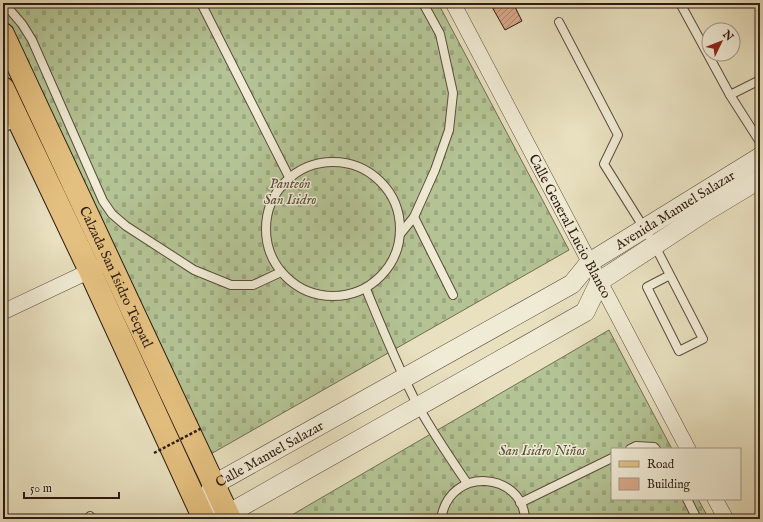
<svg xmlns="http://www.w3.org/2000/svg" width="763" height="522" viewBox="0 0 763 522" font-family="'IM FELL English',serif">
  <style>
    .cemetery { fill: url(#cemetery-stones); stroke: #716f52 }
    .building { fill: url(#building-hatch); stroke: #2e1b10 }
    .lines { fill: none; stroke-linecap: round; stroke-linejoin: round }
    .service-casing { stroke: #5c4c3c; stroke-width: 10 }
    .minor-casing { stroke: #5c4c3c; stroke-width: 16 }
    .tertiary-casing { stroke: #5c4c3c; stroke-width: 20 }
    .primary-casing { stroke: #2e1b10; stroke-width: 24 }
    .service { stroke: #f0ebd5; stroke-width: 8 }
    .minor { stroke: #f0ebd5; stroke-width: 15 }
    .tertiary { stroke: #f0ebd5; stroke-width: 19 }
    .primary { stroke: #e4c080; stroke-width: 22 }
    .path-bridge { stroke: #2e1b10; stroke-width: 2.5; stroke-dasharray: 3 2; stroke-linecap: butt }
    .labels { text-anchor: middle; stroke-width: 3; stroke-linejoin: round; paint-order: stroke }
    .park-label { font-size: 14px; font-style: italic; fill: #564d38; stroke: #f0ebd5 }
    .street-label { font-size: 14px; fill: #2e1b10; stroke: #f0ebd5 }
  </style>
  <defs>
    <pattern id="cemetery-stones" width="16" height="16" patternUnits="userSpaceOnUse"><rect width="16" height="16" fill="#b4c394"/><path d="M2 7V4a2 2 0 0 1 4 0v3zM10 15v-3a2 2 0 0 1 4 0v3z" fill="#9ba77f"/></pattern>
    <pattern id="building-hatch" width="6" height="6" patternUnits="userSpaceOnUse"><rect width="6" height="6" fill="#d9a88b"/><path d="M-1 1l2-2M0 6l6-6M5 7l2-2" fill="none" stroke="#b08870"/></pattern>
  </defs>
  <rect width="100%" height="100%" fill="#e8e0bf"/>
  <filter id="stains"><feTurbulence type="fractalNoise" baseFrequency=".005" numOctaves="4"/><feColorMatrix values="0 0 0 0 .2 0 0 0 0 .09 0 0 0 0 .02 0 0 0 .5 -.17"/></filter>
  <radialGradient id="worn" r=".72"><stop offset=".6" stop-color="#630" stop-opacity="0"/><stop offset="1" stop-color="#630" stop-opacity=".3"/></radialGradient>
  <g class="cemetery">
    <polygon points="3,3 438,3 569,250 202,459 11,27 3,17"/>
    <polygon points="609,330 672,449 612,449 612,499 698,499 709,519 285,519"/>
  </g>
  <polygon class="building" points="500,3 513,3 522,21 505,30 492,7"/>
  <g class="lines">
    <defs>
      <g id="service">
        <polyline points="4,3 22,24 32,40 103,201 112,214 126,226 194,270 231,285 253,285 281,272"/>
        <polyline points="201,3 289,177"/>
        <polyline points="680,3 730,95 760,142"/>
        <polyline points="559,22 618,135 604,164 654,244 703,339 679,351 647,287 670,275"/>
        <polyline points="730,95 760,80"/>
        <polyline points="3,128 18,121"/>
        <circle cx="333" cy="229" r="67"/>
        <polyline points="414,217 453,295"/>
        <polyline points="401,233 414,217 435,170 449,130 453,93 440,34 423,3"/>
        <path d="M366,289C382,328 398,368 418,406C433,433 450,458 467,483"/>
        <polyline points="630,449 636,446 654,447 656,449"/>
        <polyline points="687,499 697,519"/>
        <polyline points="520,503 612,458"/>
        <polyline points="90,516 91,519"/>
        <path d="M441,519C450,464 523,473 525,519"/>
      </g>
      <g id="minor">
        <path id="s1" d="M453,3L688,449"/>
        <polyline points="3,312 98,267"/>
        <polyline points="715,499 726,519"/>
      </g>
      <g id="tertiary">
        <path id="s2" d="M201,512L213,485L572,284L590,262L760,157"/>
        <polyline points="214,513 228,514 585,312 600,281 705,212 760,179"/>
      </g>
      <g id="primary">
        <path id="s3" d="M3,34L230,519"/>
        <polyline points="3,88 90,271 204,519"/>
      </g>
    </defs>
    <use href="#service" class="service-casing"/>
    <use href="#minor" class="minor-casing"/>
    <use href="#tertiary" class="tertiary-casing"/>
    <use href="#primary" class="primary-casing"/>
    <use href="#service" class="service"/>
    <use href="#minor" class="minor"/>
    <use href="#tertiary" class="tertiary"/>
    <use href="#primary" class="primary"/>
    <polyline class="path-bridge" points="154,453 202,428"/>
  </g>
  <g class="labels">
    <g class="park-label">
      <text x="290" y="188">Panteón<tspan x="290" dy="16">San Isidro</tspan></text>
      <text x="542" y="455">San Isidro Niños</text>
    </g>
    <g class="street-label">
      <text dy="5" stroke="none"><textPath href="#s2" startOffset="569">Avenida Manuel Salazar</textPath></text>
      <text dy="5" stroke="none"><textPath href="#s1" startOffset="252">Calle General Lucio Blanco</textPath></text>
      <text dy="5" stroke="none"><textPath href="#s3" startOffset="268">Calzada San Isidro Tecpatl</textPath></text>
      <text dy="5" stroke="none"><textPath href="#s2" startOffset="94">Calle Manuel Salazar</textPath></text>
    </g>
  </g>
  <rect width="763" height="522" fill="none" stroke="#e8e0bf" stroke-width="16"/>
  <rect x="4" y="4" width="755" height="514" fill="none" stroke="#2e1b10" stroke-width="2"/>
  <rect x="8" y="8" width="747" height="506" fill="none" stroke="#2e1b10"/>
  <rect x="611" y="448" width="130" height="52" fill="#f0ebd5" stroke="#a29886"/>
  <rect x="619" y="461" width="20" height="6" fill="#e4c080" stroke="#a29886"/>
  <text x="647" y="468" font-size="12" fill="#2e1b10">Road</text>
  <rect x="619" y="478" width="20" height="12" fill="#d9a88b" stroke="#a29886"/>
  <text x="647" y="488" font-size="12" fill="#2e1b10">Building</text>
  <g transform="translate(721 42) rotate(47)"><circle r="19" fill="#f0ebd5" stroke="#a29886"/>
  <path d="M0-3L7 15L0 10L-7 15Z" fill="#8f2418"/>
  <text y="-6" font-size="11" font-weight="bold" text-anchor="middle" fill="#2e1b10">N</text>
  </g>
  <path d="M24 492v6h95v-6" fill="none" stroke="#2e1b10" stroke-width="2"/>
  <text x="30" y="492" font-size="12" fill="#2e1b10" stroke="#f0ebd5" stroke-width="3" paint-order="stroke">50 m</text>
  <rect width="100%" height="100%" filter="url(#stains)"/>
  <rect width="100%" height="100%" fill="url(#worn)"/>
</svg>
